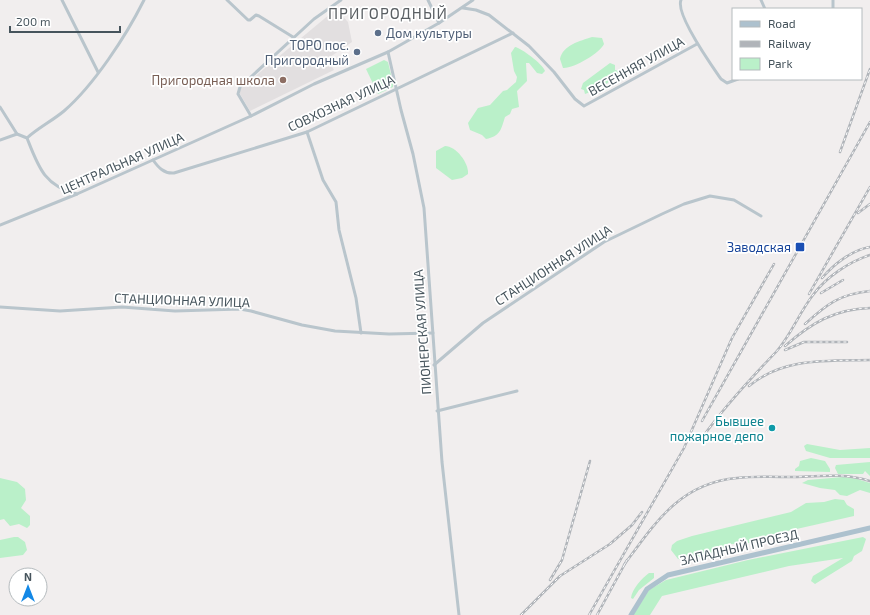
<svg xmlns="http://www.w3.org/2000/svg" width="870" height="615" viewBox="0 0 870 615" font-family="'Exo 2',sans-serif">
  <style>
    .education { fill: #e2dfe0 }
    .green { fill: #baf0c9 }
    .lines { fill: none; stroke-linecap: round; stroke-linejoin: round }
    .minor { stroke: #b9c5cc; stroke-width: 3 }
    .primary { stroke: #adc1ce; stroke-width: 5 }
    .rail-casing { stroke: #b0b4b9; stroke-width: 2.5 }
    .rail { stroke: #fff; stroke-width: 1; stroke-dasharray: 3; stroke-linecap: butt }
    .service-dot { fill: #5c6f8a; stroke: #fff; stroke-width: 1.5 }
    .education-dot { fill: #8d6e63; stroke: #fff; stroke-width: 1.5 }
    .transit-dot { fill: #1a4fb4; stroke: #fff; stroke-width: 1.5 }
    .culture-dot { fill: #0f9aa8; stroke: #fff; stroke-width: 1.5 }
    .labels { text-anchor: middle; stroke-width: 3.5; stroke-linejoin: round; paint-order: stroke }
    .service-label { font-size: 13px; fill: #4e5e75; stroke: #fff; text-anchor: start }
    .street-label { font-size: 13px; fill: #46545c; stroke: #fff }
    .education-label { font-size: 13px; fill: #785e54; stroke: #fff; text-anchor: end }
    .transit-label { font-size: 13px; fill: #164399; stroke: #fff; text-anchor: end }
    .culture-label { font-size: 13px; fill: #0d838f; stroke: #fff; text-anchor: end }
    .quarter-label { font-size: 15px; letter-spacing: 1px; fill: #5a5f63; stroke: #fff }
  </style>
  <rect width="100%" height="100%" fill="#f1eeee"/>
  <polygon class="education" points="336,9 348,22 352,42 327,59 334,70 250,111 240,94 240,89"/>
  <g class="green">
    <path d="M592,37L602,38L604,44C600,53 573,69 563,68L560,59C563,45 580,41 592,37Z"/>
    <path d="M515,47C521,48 543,64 545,71L542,74L537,73L529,63H526L527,81L517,91L519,107L512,109L510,114L505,117C501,130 500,136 486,139L482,135L470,130L468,123L478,108L490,105L503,91L507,90L516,82L517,77L514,71L511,53Z"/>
    <polygon points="384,60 388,62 393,83 393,87 378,94 366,69"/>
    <polygon points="610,63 615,65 615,70 619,71 619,74 601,88 585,94 584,90 581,89 583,83"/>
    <path d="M445,146C456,146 469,163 468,174L462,178L452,180L436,168V151Z"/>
    <polygon points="807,444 840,450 870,448 870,458 830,458 806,451 804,446"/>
    <polygon points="811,458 825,461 830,469 830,472 795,471 795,469 799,466 800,461"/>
    <polygon points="870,462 870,476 865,471 863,474 838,474 835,468 836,465"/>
    <polygon points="843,477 857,479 870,483 870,493 860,490 847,496 840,495 835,490 820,488 802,483 808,480"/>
    <polygon points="0,478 17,482 25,489 26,500 21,508 30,516 30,525 27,528 19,524 10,526 4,519 0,520"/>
    <polygon points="835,499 844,500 847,505 854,509 854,516 770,535 749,543 732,544 706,555 687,560 678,559 671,550 672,545 677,541 692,536 791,512 806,503 824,502"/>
    <polygon points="14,537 18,537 25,542 27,550 23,555 0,558 0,540"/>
    <polygon points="863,537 866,539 862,551 854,556 852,561 815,584 811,581 813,576 843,558 789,566 662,596 650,615 633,615 649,590 666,580 748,560"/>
    <path d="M649,573H654V578L639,590L633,599L631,598C632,589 642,578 649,573Z"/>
  </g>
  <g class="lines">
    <g class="minor">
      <polyline points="62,0 98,72"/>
      <polyline points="227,0 248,20 250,20 256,15 259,16 293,37"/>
      <polyline points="428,0 439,23"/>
      <path d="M681,0C675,14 712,66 721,79L727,83L738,79"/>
      <polyline points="761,0 765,9"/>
      <polyline points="463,8 476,10 489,15 529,46 554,72 575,99 584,106 697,44"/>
      <polyline points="833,9 833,0"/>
      <polyline points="388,52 401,110 413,154 424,208 442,462 459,615"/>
      <path d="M0,107L17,134L27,138C38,166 44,186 77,194"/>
      <polyline points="251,116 238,94 240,87 314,19 341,0"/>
      <polyline points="307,132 323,180 336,202 339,230 356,298 361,333"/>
      <path d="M27,138C38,128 52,121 64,111C94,85 126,36 144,0"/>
      <polyline points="0,140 17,134"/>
      <path d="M153,160C158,167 164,174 174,173L307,132L513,33"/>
      <polyline points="0,225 77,194 251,116 314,84 388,52 439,23 473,0"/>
      <polyline points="0,307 60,311 122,307 175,311 240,309 251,311 302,325 335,331 389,334 433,333"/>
      <polyline points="434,365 483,323 604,242 662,214 684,204 710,196 734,200 761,216"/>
      <polyline points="437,411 517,391"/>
    </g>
    <polyline class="primary" points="631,615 647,589 668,575 870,528"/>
    <defs>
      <g id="rail">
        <polyline points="840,152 870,69"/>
        <polyline points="858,213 870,204"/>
        <path d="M822,278C834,264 852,250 870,247"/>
        <polyline points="821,293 843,280"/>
        <polyline points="809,294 870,187"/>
        <path d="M805,324C827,304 840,294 870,291"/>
        <path d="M785,346C811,323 835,309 870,308"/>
        <polyline points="785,350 804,342 847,342"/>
        <path d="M749,386C784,357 828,361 870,360"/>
        <polyline points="702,421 870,122"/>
        <path d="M702,438C724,407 750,379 776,352C791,335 799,313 813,295C826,277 849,262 870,255"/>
        <path d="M624,565C655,523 680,483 737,478C756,476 776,477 795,477C820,476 846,473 870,481"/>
        <polyline points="550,580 562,560 590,461"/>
        <polyline points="521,615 560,576 610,544 632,525 642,512"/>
        <polyline points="589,615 684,448 732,338 774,264"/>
        <polyline points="597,615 627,560"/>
      </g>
    </defs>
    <use href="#rail" class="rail-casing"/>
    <use href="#rail" class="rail"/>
  </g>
  <g class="service-dot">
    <circle cx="378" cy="33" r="4"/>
    <circle cx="357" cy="52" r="4"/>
  </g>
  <circle class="education-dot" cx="283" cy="80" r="4"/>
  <rect class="transit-dot" x="795" y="242" width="10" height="10" rx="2"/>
  <circle class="culture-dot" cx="772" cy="428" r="4"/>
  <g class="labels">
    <g class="service-label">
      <text x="386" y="38">Дом культуры</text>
      <text x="349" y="50" text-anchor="end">ТОРО пос.<tspan x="349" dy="15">Пригородный</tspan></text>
    </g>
    <g class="street-label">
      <text transform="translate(636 66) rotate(-29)" y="5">ВЕСЕННЯЯ УЛИЦА</text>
      <text transform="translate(341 103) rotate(-25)" y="5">СОВХОЗНАЯ УЛИЦА</text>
      <text transform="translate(122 163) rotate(-24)" y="5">ЦЕНТРАЛЬНАЯ УЛИЦА</text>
      <text transform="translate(553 265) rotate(-33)" y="5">СТАНЦИОННАЯ УЛИЦА</text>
      <text transform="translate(182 300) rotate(2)" y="5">СТАНЦИОННАЯ УЛИЦА</text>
      <text transform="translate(422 332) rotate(-94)" y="5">ПИОНЕРСКАЯ УЛИЦА</text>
      <text transform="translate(739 547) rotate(-13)" y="5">ЗАПАДНЫЙ ПРОЕЗД</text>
    </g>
    <g class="education-label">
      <text x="275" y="85">Пригородная школа</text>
    </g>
    <g class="transit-label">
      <text x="791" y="252">Заводская</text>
    </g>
    <g class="culture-label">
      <text x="764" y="426">Бывшее<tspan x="764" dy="15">пожарное депо</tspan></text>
    </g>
    <g class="quarter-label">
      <text x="388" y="19">ПРИГОРОДНЫЙ</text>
    </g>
  </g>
  <rect x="732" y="8" width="130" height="72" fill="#ffffff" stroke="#b5bbbe"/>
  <rect x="740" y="21" width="20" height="6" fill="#adc1ce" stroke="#b5bbbe"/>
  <text x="768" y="28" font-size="12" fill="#46545c">Road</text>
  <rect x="740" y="41" width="20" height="6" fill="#b0b4b9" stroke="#b5bbbe"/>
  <text x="768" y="48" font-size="12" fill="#46545c">Railway</text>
  <rect x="740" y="58" width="20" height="12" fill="#baf0c9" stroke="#b5bbbe"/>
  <text x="768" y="68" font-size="12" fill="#46545c">Park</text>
  <g transform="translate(28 587)"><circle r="19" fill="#ffffff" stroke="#b5bbbe"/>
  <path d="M0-3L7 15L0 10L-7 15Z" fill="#1388e6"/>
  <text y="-6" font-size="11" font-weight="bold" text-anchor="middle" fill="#46545c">N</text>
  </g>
  <path d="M10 26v6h110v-6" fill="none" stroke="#46545c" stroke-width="2"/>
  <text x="16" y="26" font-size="12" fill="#46545c" stroke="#ffffff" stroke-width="3" paint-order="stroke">200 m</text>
</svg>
